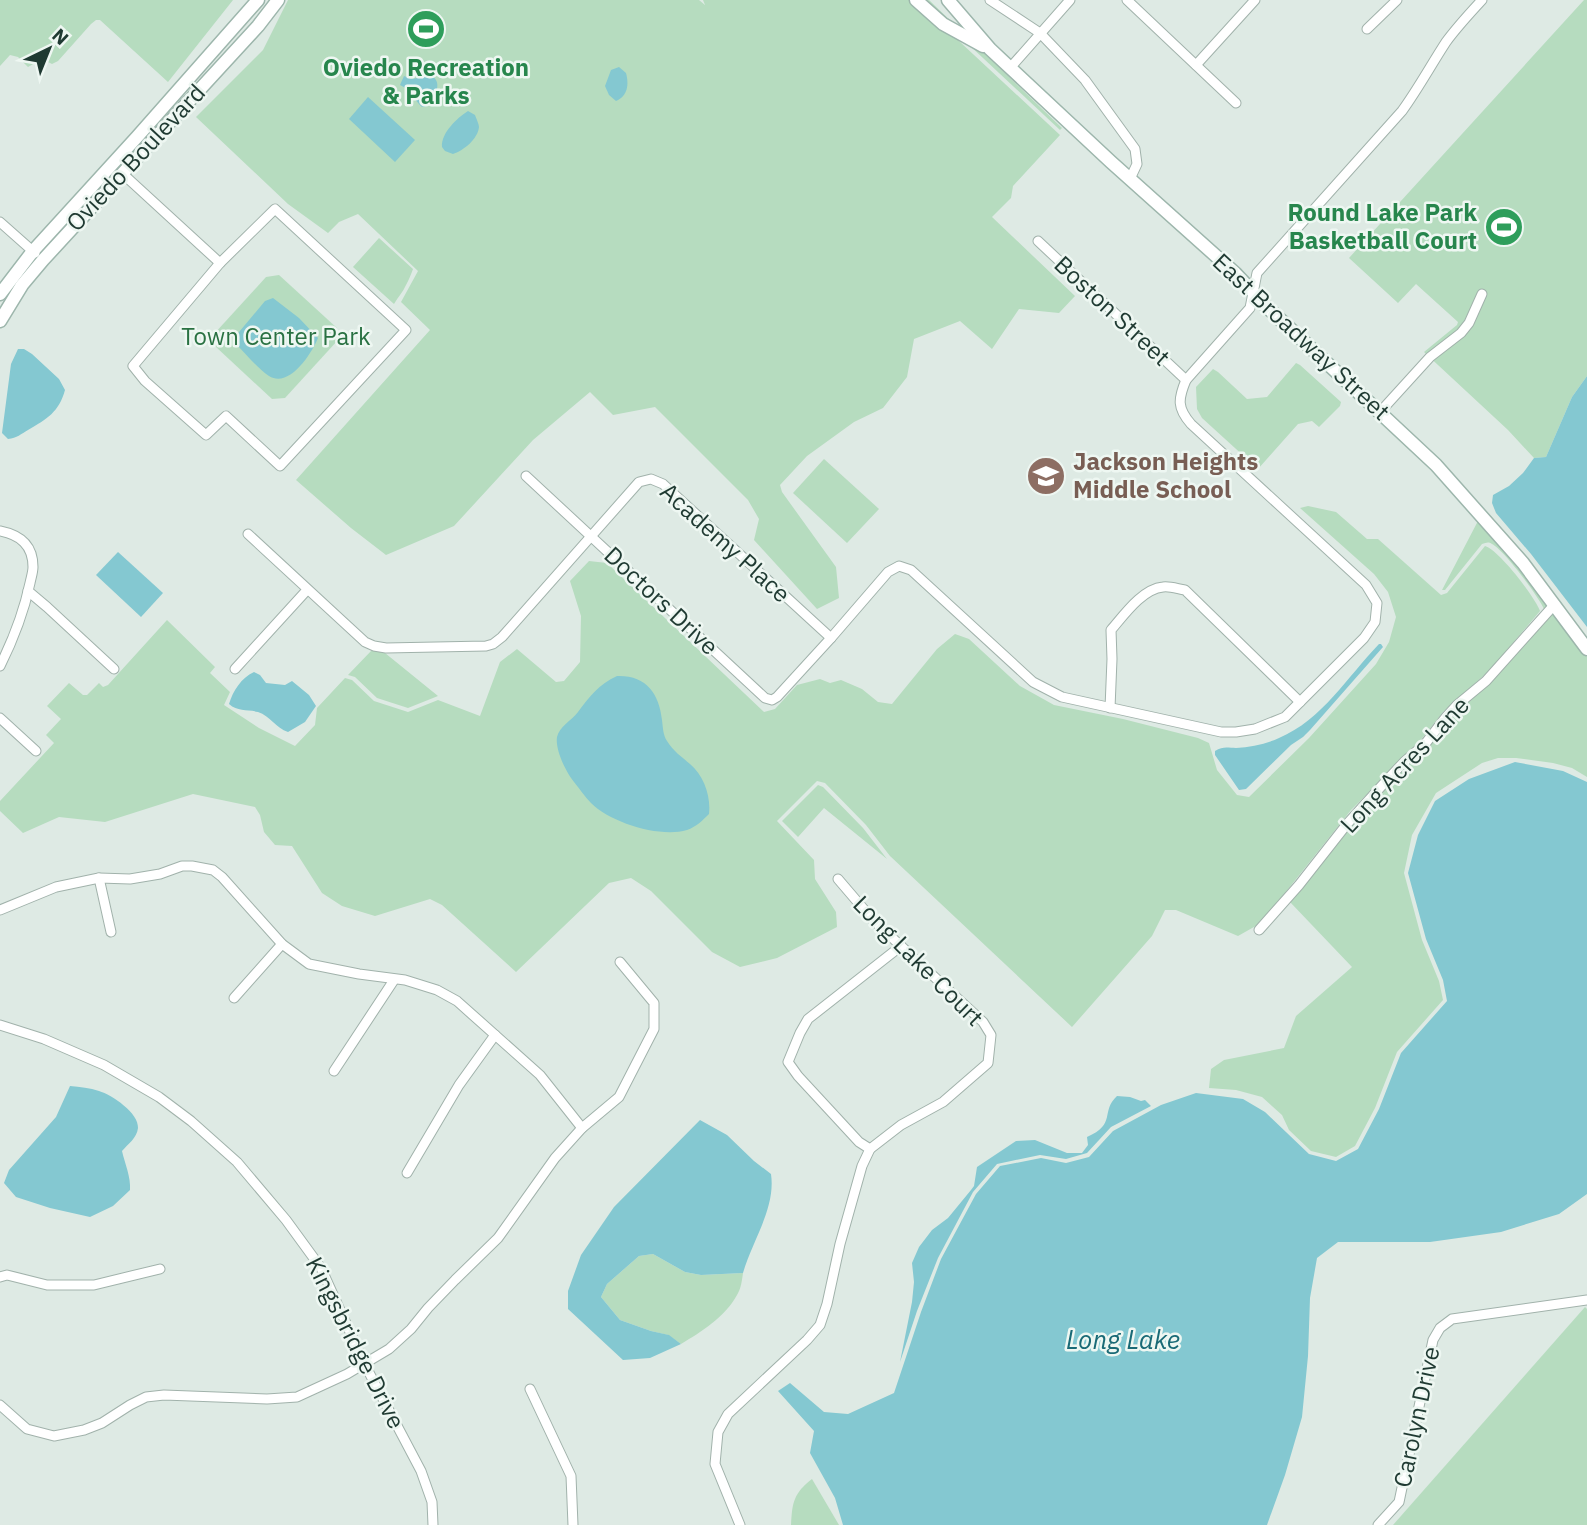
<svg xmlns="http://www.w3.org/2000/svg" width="1587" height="1525" viewBox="0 0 1587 1525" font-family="'IBM Plex Sans',sans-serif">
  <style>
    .green { fill: #b6dcbf }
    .water { fill: #84c8d1 }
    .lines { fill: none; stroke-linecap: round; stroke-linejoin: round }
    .street-casing { stroke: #a1b2ab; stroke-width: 11 }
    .secondary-casing { stroke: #9db6ac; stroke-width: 15 }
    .street { stroke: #fff; stroke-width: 9 }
    .secondary { stroke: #fff; stroke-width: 12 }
    .labels { text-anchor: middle; stroke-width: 5; stroke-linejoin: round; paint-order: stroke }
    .leisure-label { font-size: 24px; font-weight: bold; fill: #27864d; stroke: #eef7f2 }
    .street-label { font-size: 24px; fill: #1f3a32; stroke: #eef7f2 }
    .park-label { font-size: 24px; fill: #297142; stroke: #eef7f2 }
    .education-label { font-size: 24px; font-weight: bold; fill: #785e54; stroke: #eef7f2; text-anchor: start }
    .water-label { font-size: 26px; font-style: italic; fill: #196a76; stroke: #eef7f2 }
  </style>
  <rect width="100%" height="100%" fill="#deeae4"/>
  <g class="green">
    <polygon points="0,0 233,0 168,82 100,20 96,20 91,24 58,61 52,64 42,59 28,67 18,57 10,55 0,66"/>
    <polygon points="288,0 699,0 705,5 703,0 915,0 1060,135 1013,186 1011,198 992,217 1075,296 1059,313 1019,309 992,349 960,321 914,339 907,377 883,408 854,422 807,456 780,485 782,492 836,567 839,598 817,609 754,540 759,519 748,500 655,407 613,415 590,392 533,440 454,526 386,555 351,528 296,480 430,330 401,302 418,271 358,214 339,222 328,233 288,204 196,117 263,50"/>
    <polygon points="921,0 929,0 1062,128 1060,130"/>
    <polygon points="1584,0 1587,0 1587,376 1572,397 1546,457 1534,458 1508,430 1424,352 1457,325 1458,322 1416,284 1398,303 1349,258"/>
    <path d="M379,238L413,269C411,274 409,280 406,285C403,292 398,297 394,304L353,267Z"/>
    <polygon points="279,275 337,328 338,340 285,398 272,399 216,347 214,334 266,277"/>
    <polygon points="1296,363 1300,365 1341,402 1340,406 1319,427 1312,421 1298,424 1258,469 1202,418 1197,409 1196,387 1213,369 1218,372 1247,399 1267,397"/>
    <polygon points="824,459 879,509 847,543 793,493"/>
    <path d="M1308,506L1336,512L1367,539H1378L1441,595L1447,593L1485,546C1499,550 1535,597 1540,611L1490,670L1444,711L1415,747L1351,810L1261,923L1238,936L1176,910H1165L1152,936L1072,1027L890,856L866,825L825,783L817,781L777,821L814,860L815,879L836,912L837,927L777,958L740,967L712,952L651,891L631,878L609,883L516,972L442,905L430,899L375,916L342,906L322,893L292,846L275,845L264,832L260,815L255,807L193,794L105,822L59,817L23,833L0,811V801L54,743L46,735L61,719L47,706L69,683L83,695H87L99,683L103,687L108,685L167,620L215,667L210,673L230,692L224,705L259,728L295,746L315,725L317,708L345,678L352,680L374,701L408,712L438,700L480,716L500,662L517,649L556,682L564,681L580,662L581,616L570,581L589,561L607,563L764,712L775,709L797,685L820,679L830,683L841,680L862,689L878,702L892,704L937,649L955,634L969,639L1020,686L1054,705L1123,719L1198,738L1209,743L1217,770L1237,795L1249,797L1309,738L1376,664L1389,642L1396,617L1388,592L1374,574L1300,508Z"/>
    <path d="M1479,519L1549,604L1544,609C1539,597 1504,550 1492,544C1488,541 1486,543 1482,544L1445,590H1442Z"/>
    <polygon points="1554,611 1587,657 1587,777 1572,768 1553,763 1516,758 1498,758 1482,763 1436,793 1412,835 1404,873 1422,940 1439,981 1443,1000 1397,1052 1375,1108 1355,1146 1336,1157 1311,1151 1289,1130 1282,1115 1262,1097 1236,1090 1209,1088 1211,1069 1224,1060 1284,1048 1296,1016 1352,967 1290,902 1351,827 1390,783 1407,765 1429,747 1449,719"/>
    <polygon points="372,650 385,653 438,696 408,708 377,698 355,677 348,675"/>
    <polygon points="818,785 823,787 863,828 887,859 824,808 798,837 782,821"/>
    <path d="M653,1254L685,1272L701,1275L743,1273C742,1280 741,1289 737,1295C725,1317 701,1332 681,1344L668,1335L651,1331L620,1320L601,1297L607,1284L639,1256Z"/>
    <polygon points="1585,1307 1587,1309 1587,1525 1393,1525"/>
    <path d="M812,1479L839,1525H791C792,1502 794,1493 812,1479Z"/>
  </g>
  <g class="water">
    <path d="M619,67L626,73C629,84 628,96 616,101L609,95L605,86L611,70Z"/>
    <path d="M404,76L411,79L432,76C444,84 433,98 427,106L422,107C414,100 411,90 400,85Z"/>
    <polygon points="368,97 415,140 395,162 349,119"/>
    <path d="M468,111L475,115C476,118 479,124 479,127C478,139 463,151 453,154L445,151L442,147C441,133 457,118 468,111Z"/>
    <path d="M273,298L299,318L318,338C312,353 289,389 269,376C257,368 246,354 236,344L234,338L265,301Z"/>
    <path d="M18,349H24L32,354L59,379L65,390C59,412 47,419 28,430C21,434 17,438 8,439L2,433L11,364Z"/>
    <polygon points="1587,376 1587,627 1531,554 1496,513 1492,503 1493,495 1509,486 1523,473 1534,458 1546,457 1572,397"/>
    <polygon points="118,552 163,593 141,617 96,575"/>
    <path d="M1379,644H1381L1383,647L1310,730L1303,737L1291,745L1246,789L1239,790L1215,755V751C1223,746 1228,748 1236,748C1251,747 1266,744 1279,738C1322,720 1348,676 1379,644Z"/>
    <path d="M254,672L260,675L266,683L285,685L292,681L309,695L316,706L305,722L288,732C276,728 270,716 258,712C247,709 238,712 229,704C233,691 241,678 254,672Z"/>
    <path d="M617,676C646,675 659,693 662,720C663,728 663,735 667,741C673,751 682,757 690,764C704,776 711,796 709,814C703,820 696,827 687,830C660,838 611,823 591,803C585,797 580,789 574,782C566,772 555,750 557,737C559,727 572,720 578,712C589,697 599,684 617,676Z"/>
    <polygon points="1515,762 1563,771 1587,782 1587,1194 1559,1214 1501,1232 1430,1242 1338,1242 1317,1258 1310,1298 1308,1356 1302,1417 1285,1475 1267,1525 843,1525 835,1498 810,1453 814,1431 778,1391 790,1383 824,1412 848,1414 894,1393 921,1312 941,1259 976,1194 1000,1166 1041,1158 1066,1163 1089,1157 1113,1131 1161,1105 1196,1093 1243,1099 1265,1112 1309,1154 1336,1161 1358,1149 1379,1109 1401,1053 1447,1001 1443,980 1426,939 1408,873 1418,835 1435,801 1469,779"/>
    <path d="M70,1086C80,1087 90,1088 99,1091C112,1095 139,1113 138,1128C137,1138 128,1144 122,1151C125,1164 131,1177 130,1190L113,1206L90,1217L50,1208L16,1197L4,1183L9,1170L56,1117Z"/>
    <path d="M1117,1096L1130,1097L1141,1101L1145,1100L1151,1106L1111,1127L1087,1153L1066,1159L1040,1155L997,1164L973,1192L938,1258L917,1311L900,1362L912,1302L914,1282L912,1263L919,1247L932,1230L948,1218L971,1190L974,1186L977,1167L1016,1141L1035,1140L1067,1153H1082L1088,1145L1087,1137C1117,1124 1100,1112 1117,1096Z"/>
    <path d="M700,1120L727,1135L754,1161L771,1174C776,1208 752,1241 743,1273L701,1275L685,1272L653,1254L639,1256L607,1284L601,1297L620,1320L651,1331L669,1335L681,1344L650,1358L623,1360L568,1309V1291L581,1255L614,1207Z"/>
  </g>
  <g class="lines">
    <defs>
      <g id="street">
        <polyline points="990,0 1040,33 1085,80 1135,149 1137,164 1130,179"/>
        <polyline points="1127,0 1236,103"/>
        <polyline points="1367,29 1397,0"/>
        <polyline points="1196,65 1255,0"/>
        <polyline points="1010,68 1070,0"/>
        <polyline points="123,174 220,263"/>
        <polygon points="275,209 406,330 280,466 226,416 206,435 145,381 133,366 220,263"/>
        <polyline points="0,222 35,253"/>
        <polyline points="1038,241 1186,380"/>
        <polyline points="1380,412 1430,357 1461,333 1469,323 1482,294"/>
        <path d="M526,476L765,698L772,700L777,697L831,638L888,572L899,566L911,570L1033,682L1062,697L1221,732H1236L1255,729L1285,717L1364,638L1375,622L1377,603L1366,585L1191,424C1177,408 1178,399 1186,380L1250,308L1257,273L1402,111C1418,89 1431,65 1446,42C1457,27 1469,14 1482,0"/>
        <path d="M0,531C20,535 33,545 33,567C33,572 31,578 30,583C24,611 13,640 0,666"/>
        <polyline points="248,534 365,642 374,646 386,648 486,646 493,644 502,637 639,482 651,479 663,484 831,638"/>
        <polyline points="28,591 47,607 114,669"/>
        <polyline points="235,669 307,590"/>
        <path d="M1110,708L1112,659L1111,630C1124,615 1142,589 1163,587C1170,586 1178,589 1185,590L1300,702"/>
        <polyline points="0,718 36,751"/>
        <polyline points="99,878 111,932"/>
        <polyline points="0,910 56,887 99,878 130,879 160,874 182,866 192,866 213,870 222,877 282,944 309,964 359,974 405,980 437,990 457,1001 540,1075 582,1128"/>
        <polyline points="1259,930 1299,885 1347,824 1387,780 1404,762 1425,744 1446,717 1457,705 1486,681 1555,604"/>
        <polyline points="234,998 282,944"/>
        <polyline points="0,1025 44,1039 104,1065 159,1097 191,1121 237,1162 286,1220 321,1268 364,1363 421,1471 432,1502 433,1525"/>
        <polyline points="334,1071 394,980"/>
        <polyline points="870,1149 859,1142 798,1076 788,1062 800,1033 808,1019 901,946"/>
        <polyline points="407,1173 459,1085 495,1035"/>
        <polyline points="0,1277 7,1275 47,1285 94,1285 160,1269"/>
        <polyline points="530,1389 571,1476 573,1525"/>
        <polyline points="0,1405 27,1429 54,1436 84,1430 102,1423 130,1405 146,1397 164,1395 267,1399 297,1397 347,1374 389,1349 411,1329 428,1308 455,1280 498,1238 555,1158 582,1128 619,1097 654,1029 654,1003 620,962"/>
        <polyline points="740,1525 715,1464 718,1432 728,1414 807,1340 820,1325 827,1304 840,1244 862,1166 870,1149 901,1125 943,1102 988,1063 991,1035 983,1022 873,920 838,879"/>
        <polyline points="1378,1525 1399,1502 1433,1340 1440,1328 1452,1319 1587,1300"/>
      </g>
      <g id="secondary">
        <polyline points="916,0 943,24 983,46"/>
        <polyline points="948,0 990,49 1111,162 1235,273 1268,308 1436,465 1523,563 1587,649"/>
        <polyline points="0,294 33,251 137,137 258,0"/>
        <polyline points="0,321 22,285 43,260 258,26 278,0"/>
      </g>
    </defs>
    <use href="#street" class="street-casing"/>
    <use href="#secondary" class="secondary-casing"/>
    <use href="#street" class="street"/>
    <use href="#secondary" class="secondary"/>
  </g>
  <defs>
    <symbol id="stadium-disc" viewBox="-11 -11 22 22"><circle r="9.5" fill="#2e9e5b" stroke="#eef7f2"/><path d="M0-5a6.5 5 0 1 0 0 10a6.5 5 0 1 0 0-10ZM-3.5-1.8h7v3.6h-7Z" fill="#fff"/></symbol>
    <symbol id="school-disc" viewBox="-11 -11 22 22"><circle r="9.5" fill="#8d6e63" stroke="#eef7f2"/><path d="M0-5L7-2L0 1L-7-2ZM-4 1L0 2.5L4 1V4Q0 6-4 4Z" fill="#fff"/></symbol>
  </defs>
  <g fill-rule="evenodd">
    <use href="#stadium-disc" x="404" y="7" width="44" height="44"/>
    <use href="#stadium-disc" x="1482" y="205" width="44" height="44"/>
    <use href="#school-disc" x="1024" y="454" width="44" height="44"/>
  </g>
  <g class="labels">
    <g class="leisure-label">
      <text x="426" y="76">Oviedo Recreation<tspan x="426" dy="28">&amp; Parks</tspan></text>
      <text x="1477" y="221" text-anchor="end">Round Lake Park<tspan x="1477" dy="28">Basketball Court</tspan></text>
    </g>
    <g class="street-label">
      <text transform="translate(136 158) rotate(-47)" y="8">Oviedo Boulevard</text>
      <text transform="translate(1112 311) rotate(43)" y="8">Boston Street</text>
      <text transform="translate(1301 337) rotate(43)" y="8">East Broadway Street</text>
      <text transform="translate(725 543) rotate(42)" y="8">Academy Place</text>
      <text transform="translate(661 601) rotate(43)" y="8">Doctors Drive</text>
      <text transform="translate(1405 765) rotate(-47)" y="8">Long Acres Lane</text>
      <text transform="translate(918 961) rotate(45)" y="8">Long Lake Court</text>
      <text transform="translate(355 1343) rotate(63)" y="8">Kingsbridge Drive</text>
      <text transform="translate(1417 1417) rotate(-78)" y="8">Carolyn Drive</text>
    </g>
    <g class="park-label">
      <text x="276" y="345">Town Center Park</text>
    </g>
    <g class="education-label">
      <text x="1073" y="470">Jackson Heights<tspan x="1073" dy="28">Middle School</tspan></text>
    </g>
    <g class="water-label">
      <text x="1123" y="1349">Long Lake</text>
    </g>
  </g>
  <g transform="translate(49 49) rotate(43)" stroke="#eef7f2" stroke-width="5" paint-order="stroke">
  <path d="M0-5L12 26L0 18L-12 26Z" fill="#1f3a32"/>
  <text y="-10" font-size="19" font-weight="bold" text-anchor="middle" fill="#1f3a32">N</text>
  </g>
</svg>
